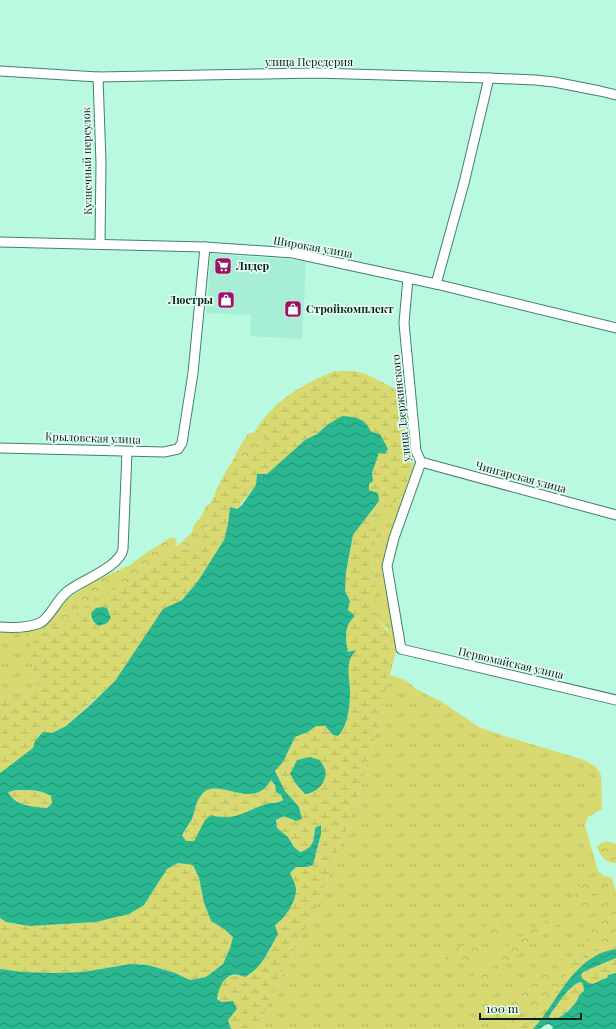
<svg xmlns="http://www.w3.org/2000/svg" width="616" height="1029" viewBox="0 0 616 1029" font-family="'Playfair Display',serif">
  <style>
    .built { fill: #a6efd4 }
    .grass { fill: url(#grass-tufts) }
    .forest { fill: url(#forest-crowns) }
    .wetland { fill: url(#wetland-marsh); fill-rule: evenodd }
    .water { fill: url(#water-waves); fill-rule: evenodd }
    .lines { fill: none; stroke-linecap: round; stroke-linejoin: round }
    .minor-casing { stroke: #43806b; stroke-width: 11 }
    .minor { stroke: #fff; stroke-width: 9 }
    .labels { text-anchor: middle; stroke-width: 3.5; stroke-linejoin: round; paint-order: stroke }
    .street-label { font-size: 11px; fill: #062017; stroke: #e4fdf2 }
    .poi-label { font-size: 11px; font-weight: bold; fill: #062017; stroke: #e4fdf2; text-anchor: start }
  </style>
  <defs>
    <pattern id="grass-tufts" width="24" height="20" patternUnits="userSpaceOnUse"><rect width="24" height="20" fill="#d8d971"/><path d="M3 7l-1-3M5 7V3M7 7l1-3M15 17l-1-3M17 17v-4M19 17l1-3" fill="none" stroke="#b8ba61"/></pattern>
    <pattern id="forest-crowns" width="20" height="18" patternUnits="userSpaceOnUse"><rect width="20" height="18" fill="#d8d971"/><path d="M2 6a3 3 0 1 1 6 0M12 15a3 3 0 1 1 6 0" fill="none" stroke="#b8ba61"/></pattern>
    <pattern id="wetland-marsh" width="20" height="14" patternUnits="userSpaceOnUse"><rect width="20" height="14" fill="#d8d971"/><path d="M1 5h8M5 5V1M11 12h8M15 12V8" fill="none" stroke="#b8ba61"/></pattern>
    <pattern id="water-waves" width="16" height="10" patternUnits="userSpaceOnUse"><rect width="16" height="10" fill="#2bb891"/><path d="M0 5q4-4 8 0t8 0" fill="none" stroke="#239575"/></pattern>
  </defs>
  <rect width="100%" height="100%" fill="#b9f9e0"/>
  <polygon class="built" points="211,254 287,259 306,262 302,339 250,336 251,315 206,313"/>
  <g class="grass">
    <polygon points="403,498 382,564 382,572 397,647 390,675 407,681 416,689 442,702 479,727 501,735 584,760 596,767 601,775 602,809 588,817 585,826 598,871 604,876 612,878 616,892 616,944 599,947 568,965 546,1005 528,1018 516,1029 260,1029 264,1014 279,980 315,909 333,865 359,793 381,716 393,642 387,628 379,621 370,602 375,594 375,582 371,560 377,532 372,520 380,510"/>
    <path d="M30,630L39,637L30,659L34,669L37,684C25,697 18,701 0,697V631Z"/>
  </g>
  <g class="forest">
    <path d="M255,432L261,433L265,439V446C257,452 246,459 237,460L235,457C235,454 246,436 248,434C250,433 253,433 255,432Z"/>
    <path d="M211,503L214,507C209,522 204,549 184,550L182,542L192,532L194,525L200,518L207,505Z"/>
    <polygon points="170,538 175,538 177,544 175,547 131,581 87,604 70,620 52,627 33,641 27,642 25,641 26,634 30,630 47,624 65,601 73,595 90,583 130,565 146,553"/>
    <path d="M606,841L616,844V863C605,862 601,857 597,847L600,844Z"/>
    <path d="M587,879C595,879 598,881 603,887L587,912C568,917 570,888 587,879Z"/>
    <path d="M616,898V944C601,947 593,950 583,936V932L610,899Z"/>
    <path d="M551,917H555L558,920V924C538,938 517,951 500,969L499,979L493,982L482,980L473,985L470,984V979L482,964Z"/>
    <path d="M496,919C504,922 508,924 508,934C500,941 490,941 483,933C484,925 488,922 496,919Z"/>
    <path d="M480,944L483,947L482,951C471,961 463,964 448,963L444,959C448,946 469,945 480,944Z"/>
    <path d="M562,959L565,960C567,963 569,965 569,969C568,977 547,1005 540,1010C536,1009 531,1007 528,1007C520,1008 514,1023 510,1029H503L501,1025L500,1008L510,993L557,960Z"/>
  </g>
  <g class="wetland">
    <path d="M335,371H354L366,374L395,389L404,395L408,403L414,464L403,498L380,510L372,520L377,532L371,560L375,582V595L370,602L379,621L392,636L393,642L381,716L359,793L333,865L315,909L279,980L264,1014L260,1029H231L222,1002L217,998L219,987L227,977L253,972L267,955L278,934L275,925C289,916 292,902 296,887L292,881L290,873L296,867H307L313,865C317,852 321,839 321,825L315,828C314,841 314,848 300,852L294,847L288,837L277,828L276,820L284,816L296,821L302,819L299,807L285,791L275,771L283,762L295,737L308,732L316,726H325L333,735L338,736C348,726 350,706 350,692C350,681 346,669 350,658C351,655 354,653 356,650L348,652C345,640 344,629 351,619L348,610L350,601L345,591L346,572L353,535L379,501L369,490V484L373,481L372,473L379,453L327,425L317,434L305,440L267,474H257L256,485L237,509L230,507L228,524L224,540L198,581L182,600L163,610L115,681L66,726L35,741L33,748L0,773V697C18,701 25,697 37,684L34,669L30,659L29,647L33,641L52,627L70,620L87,604L95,599L131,581L182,542L184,550C204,549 209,522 214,507L211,503C217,487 225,472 235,457L237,460C247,459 257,452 265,446V439L261,433L255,432C272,401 303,384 335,371ZM103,607L107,608L111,618L95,624L92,619L91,613Z"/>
    <path d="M271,780L275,785L276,792L281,795L284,799C277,804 273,801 266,804C244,811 237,822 211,815L194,841L186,842L182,835C185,830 189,825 192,819C195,810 196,800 203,793C220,777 253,812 271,780Z"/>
    <path d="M16,790C29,790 39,790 51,796L52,803L47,808C33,807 16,806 8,792Z"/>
    <polygon points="178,863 193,865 199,878 204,903 211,921 224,929 233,937 230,948 223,964 206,977 190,980 175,973 148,965 130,964 83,972 54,973 23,972 0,969 0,918 6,922 30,926 96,922 144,905 167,869"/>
    <polygon points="616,944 616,949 565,985 544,1016 533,1029 516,1029 528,1018 546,1005 565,978 569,970 568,965 599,947"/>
    <path d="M616,958V973L608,975L607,978C594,981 595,989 581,978V974L585,971Z"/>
    <path d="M581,982L583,983L584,991C578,1000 563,1021 551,1019L549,1017L551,1013C558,1004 570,984 581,982Z"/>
  </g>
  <g class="water">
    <path d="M342,416C356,417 365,418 371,432L380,434L388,449L385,454L379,453L372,473L373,481L369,484V490L378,493L379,501L353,535L346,572L345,591L350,601L348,610L355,616C344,625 345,639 348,652L356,650C355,652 352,655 351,657C346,668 350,681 350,692C350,706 348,726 338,736L333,735L325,726H316L308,732L295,737L283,762L275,771L285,791L299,807L302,819L296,821L284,816L276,820L277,828L288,837L294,847L300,852C314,848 314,840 315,828L321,825V834L313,865L307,867H296L290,873C292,878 295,883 296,888C297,900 285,919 275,925L278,934C268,951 263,967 245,977C228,968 219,984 217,999L222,1002L233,1001L237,1009L228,1020L231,1029H0V969L23,972L54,973L83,972L130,964L148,965L175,973L190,980L206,977L223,964L230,948L233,937L224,929L211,921L204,903L199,878L193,865L178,863L167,869L144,905L129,914L96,922L30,926L6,922L0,918V773L33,748L35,741L43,732L52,733L66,726L88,707L115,681L163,609L182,600L198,581L224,540L228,524L230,507L237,509L242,505L256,485L257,474H267L305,440L317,434L327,425ZM271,780L275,785L276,792L281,795L283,800C277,804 272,802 266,804C245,811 235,822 211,815L205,820L194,841H186L182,835C185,830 189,824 192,819C195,810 196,800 203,793C220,777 253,812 271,780ZM16,790C29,790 39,789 51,796L52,803L47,808C33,807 15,806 8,792Z"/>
    <path d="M103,607L107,608L111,618L107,623L99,626C93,623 92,619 91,613L96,608Z"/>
    <path d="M310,757L320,760C321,763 324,766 325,769C328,782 317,793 305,794L296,784L290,774L297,760Z"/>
    <path d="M616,949V958L585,971L581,974L582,978C595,989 594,981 607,978L608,975L616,973V1029H552L553,1027L549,1024L545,1025L540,1029H533C557,1003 567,969 601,953C606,951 611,950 616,949ZM581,982L583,984L584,991L579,995C578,1004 560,1021 551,1019L549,1017L551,1013C558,1004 570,984 581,982Z"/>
  </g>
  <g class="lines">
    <defs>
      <g id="minor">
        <polyline points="0,71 98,77 315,73 489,78 535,80 554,82 600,91 616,95"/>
        <polyline points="98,77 101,163 100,244"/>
        <polyline points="0,242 205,247 293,253 436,284 616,328"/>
        <polyline points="408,278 404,323 416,451 421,462 394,538 387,566 401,649 616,700"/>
        <polyline points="436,284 464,183 489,78"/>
        <polyline points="0,448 164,452 178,449 182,443 193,373 205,247"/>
        <polyline points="421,462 616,515"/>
        <path d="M0,627C13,628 28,628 40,623C50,618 57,599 68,591C82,580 120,567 123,549L127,452"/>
      </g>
    </defs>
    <use href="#minor" class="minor-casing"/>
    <use href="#minor" class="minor"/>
  </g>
  <defs>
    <symbol id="supermarket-square" viewBox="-11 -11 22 22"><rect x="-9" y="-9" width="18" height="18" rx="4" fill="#991367" stroke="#e4fdf2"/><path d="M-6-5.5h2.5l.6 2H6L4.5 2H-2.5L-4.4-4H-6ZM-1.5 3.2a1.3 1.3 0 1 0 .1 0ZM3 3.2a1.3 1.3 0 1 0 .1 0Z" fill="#fff"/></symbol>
    <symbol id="shop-square" viewBox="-11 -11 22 22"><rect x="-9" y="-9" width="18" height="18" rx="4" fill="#991367" stroke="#e4fdf2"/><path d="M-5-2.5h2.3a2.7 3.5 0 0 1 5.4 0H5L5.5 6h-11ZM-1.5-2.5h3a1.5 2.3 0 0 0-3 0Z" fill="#fff"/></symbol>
  </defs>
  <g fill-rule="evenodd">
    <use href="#supermarket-square" x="213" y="256" width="20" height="20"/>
    <use href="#shop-square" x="216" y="290" width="20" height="20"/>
    <use href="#shop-square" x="283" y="299" width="20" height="20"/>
  </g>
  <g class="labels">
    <g class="street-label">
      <text x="309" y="66">улица Передерия</text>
      <text transform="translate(87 161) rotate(-91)" y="4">Кузнечный переулок</text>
      <text transform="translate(313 247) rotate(10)" y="4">Широкая улица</text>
      <text transform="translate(401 408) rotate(-96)" y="4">улица Дзержинского</text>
      <text transform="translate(93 438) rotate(2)" y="4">Крыловская улица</text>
      <text transform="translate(521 477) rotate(15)" y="4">Чингарская улица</text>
      <text transform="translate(511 663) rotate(13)" y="4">Первомайская улица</text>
    </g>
    <g class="poi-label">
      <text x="236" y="270">Лидер</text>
      <text x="213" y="304" text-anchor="end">Люстры</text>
      <text x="306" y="313">Стройкомплект</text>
    </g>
  </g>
  <path d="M480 1013v6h101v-6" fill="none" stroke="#062017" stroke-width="2"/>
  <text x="486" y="1013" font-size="12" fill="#062017" stroke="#e4fdf2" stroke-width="3" paint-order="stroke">100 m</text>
</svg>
